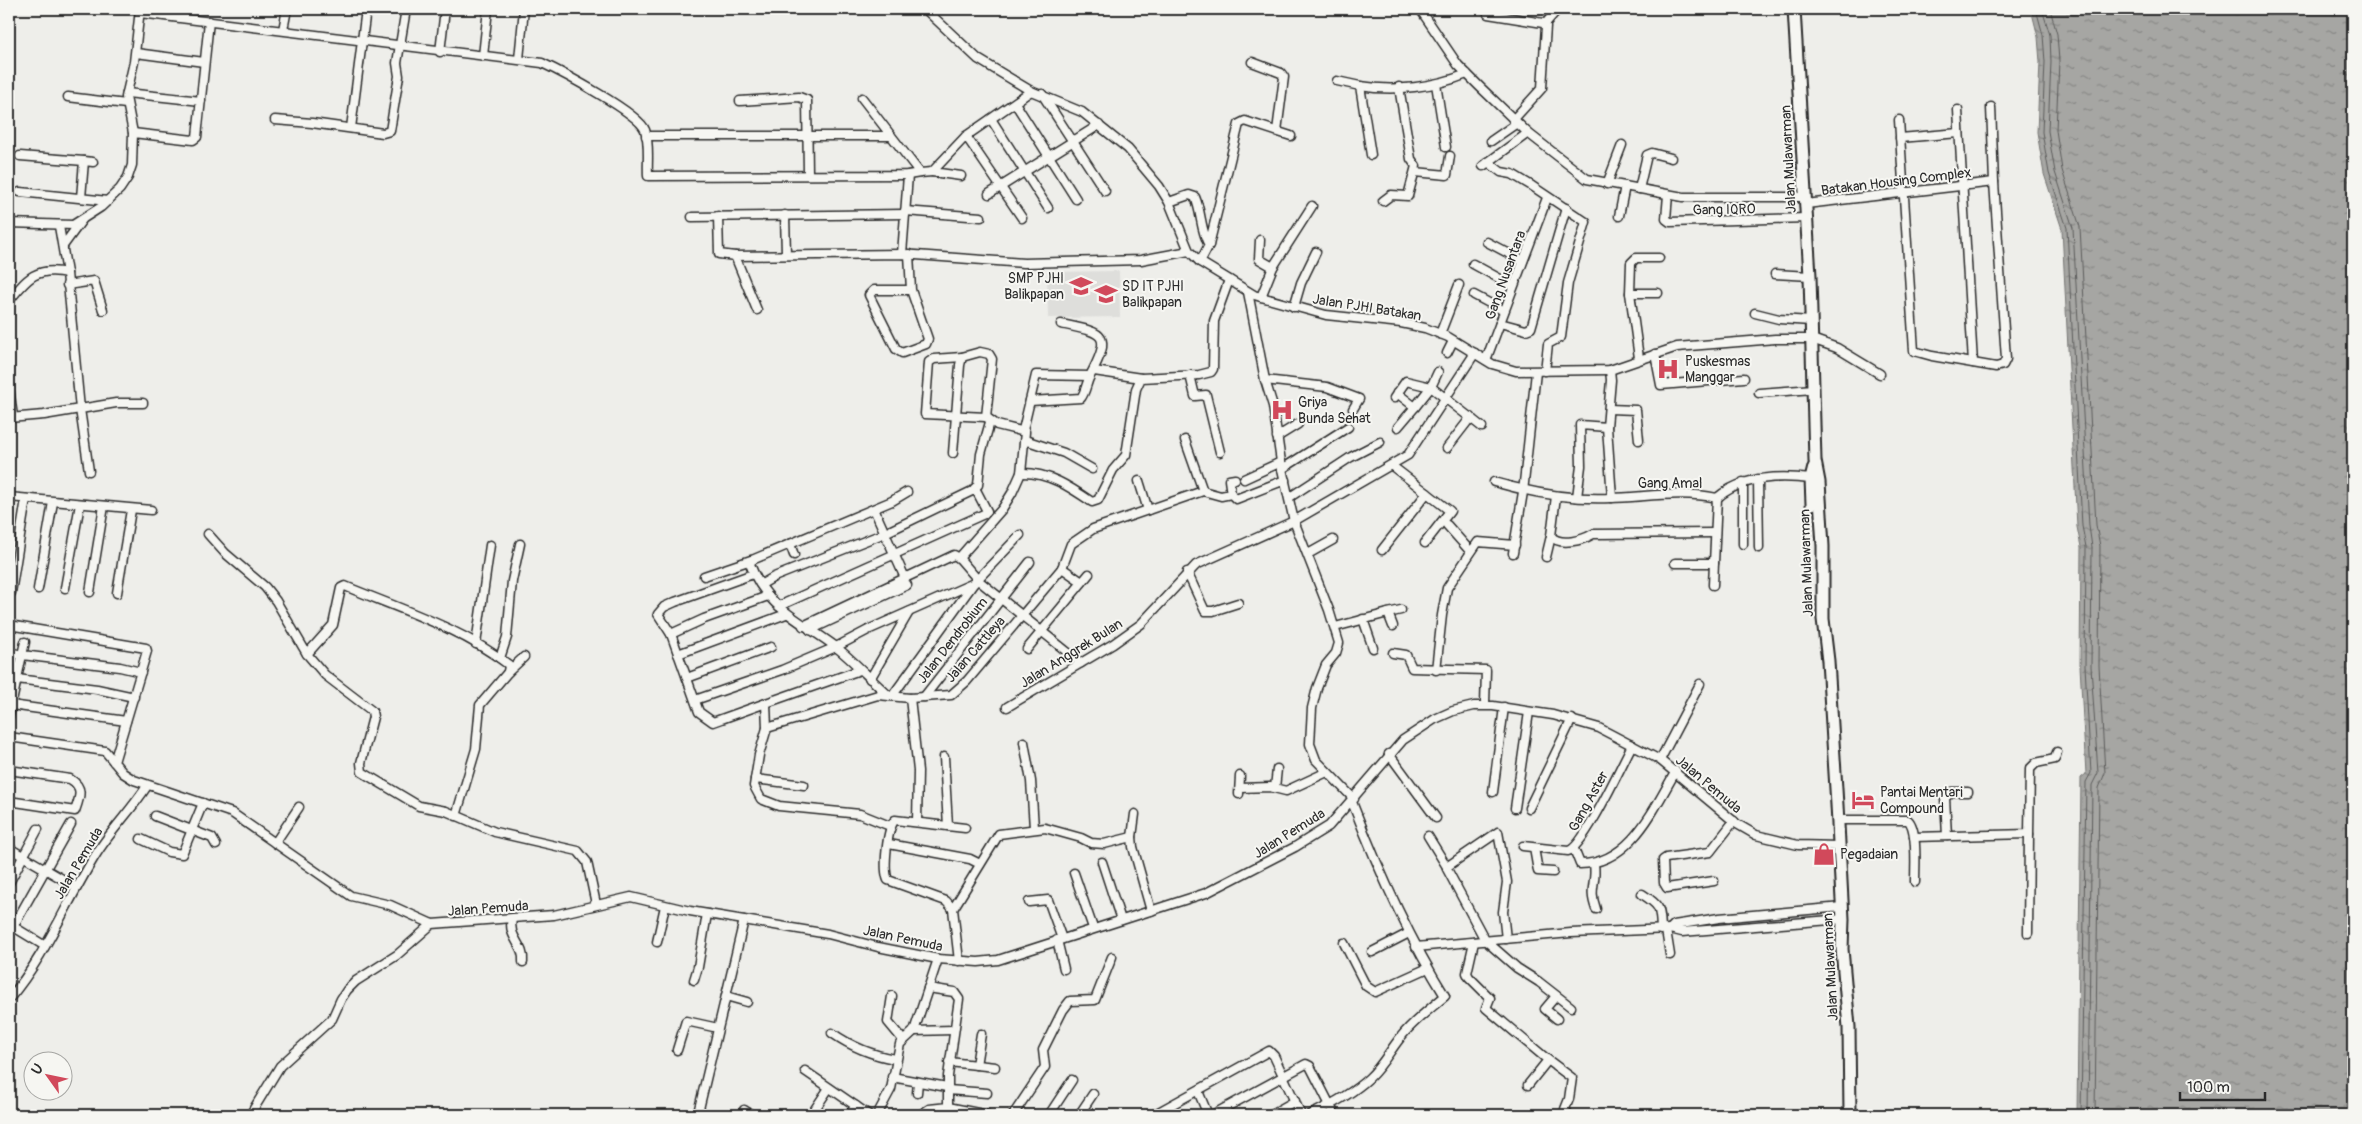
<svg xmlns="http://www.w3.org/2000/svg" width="2362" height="1124" viewBox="0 0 2362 1124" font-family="Pangolin,sans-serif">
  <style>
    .built { fill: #dededb }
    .water { fill: url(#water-ripples); stroke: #757573 }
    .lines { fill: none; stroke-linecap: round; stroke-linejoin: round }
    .shore { stroke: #5c5c5b; stroke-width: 1 }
    .minor-casing { stroke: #2b2b2b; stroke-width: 11 }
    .highway-casing { stroke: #2b2b2b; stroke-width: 15 }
    .minor { stroke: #f6f6f2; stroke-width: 8 }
    .highway { stroke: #f6f6f2; stroke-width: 11 }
    .labels { text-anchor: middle; stroke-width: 4; stroke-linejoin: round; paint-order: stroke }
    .street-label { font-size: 14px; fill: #2b2b2b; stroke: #f6f6f2 }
    .poi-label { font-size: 14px; fill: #2b2b2b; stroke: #f6f6f2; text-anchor: start }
  </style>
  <defs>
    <pattern id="water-ripples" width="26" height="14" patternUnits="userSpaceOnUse" patternTransform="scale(1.25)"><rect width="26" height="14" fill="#a6a6a3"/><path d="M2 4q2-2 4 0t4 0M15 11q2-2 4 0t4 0" fill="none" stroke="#878785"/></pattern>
  </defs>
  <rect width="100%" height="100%" fill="#eeeeea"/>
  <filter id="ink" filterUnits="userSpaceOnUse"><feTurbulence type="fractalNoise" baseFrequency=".02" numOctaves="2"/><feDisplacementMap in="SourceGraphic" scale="10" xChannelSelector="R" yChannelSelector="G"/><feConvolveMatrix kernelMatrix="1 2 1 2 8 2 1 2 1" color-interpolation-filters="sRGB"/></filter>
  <g filter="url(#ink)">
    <polygon class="built" points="1119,271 1120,317 1048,318 1047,272"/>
    <polygon class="water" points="2031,9 2353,9 2353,1115 2077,1115 2081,778 2086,774 2080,666 2081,547 2077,527 2062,229 2044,174 2037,132 2040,62 2038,37"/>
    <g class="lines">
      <g class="shore">
        <polyline points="2036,9 2043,35 2045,62 2042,132 2049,173 2067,228 2082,526 2086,547 2085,666 2091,773 2086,782 2081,1115"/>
        <polyline points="2042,9 2050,35 2051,62 2048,131 2055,172 2073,228 2089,526 2092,547 2091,666 2098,773 2092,785 2088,1115"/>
        <polyline points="2050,9 2057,34 2059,61 2056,130 2062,170 2080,227 2096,525 2100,546 2099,666 2105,773 2099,788 2095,1115"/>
      </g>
      <defs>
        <g id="minor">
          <polyline points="925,9 978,59 1031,91"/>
          <polyline points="1420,9 1458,65 1480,87 1528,133 1587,179 1683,197 1805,197"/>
          <path d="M140,13L542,63C561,72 639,113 645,130C650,143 647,162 648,176L908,175L920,173"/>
          <polyline points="1488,14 1543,23 1546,26 1542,88 1513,120"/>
          <polyline points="1545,24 1558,9"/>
          <polyline points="283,30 287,9"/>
          <polyline points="440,52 445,9"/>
          <polyline points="136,53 204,62"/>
          <polyline points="483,56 488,9"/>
          <polyline points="519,59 524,9"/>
          <polyline points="1252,62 1281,73 1284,77 1277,131"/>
          <polyline points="1337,81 1360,86"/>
          <polyline points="1436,84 1446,147"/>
          <polyline points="127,93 201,101"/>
          <polyline points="1042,94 1105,191"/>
          <polyline points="68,97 126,104"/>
          <polyline points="862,98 920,173 932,172 966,136 1031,91 1082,112 1128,149 1159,186 1169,202 1189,251 1200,262 1254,295 1326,315 1401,323 1425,328 1448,337 1492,364 1516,371 1610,370 1677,347 1775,339 1812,339 1837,348 1880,374"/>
          <polyline points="740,101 799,97 807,100 808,174"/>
          <polyline points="1015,103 1076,199"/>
          <polyline points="1991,107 1994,182"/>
          <polyline points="1958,110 1973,363"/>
          <polyline points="991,119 1048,208"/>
          <polyline points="275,120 312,123 383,133 390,131 399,76 397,63 406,9"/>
          <polyline points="351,128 366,9"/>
          <polyline points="133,133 193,140 197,137 209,21"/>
          <polyline points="646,136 891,136"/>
          <polyline points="966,136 1022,218"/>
          <polyline points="1900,138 1959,133"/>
          <polyline points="1491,141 1517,123"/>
          <path d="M1371,155L1360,86C1394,92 1435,87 1467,74"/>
          <polyline points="20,156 84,161"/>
          <polyline points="1488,162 1501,172 1512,174 1532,186 1586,222 1568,283 1561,337 1548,344 1545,371"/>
          <polyline points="1483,166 1528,133"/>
          <polyline points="932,172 961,176"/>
          <polyline points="1415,172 1447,175 1450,156"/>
          <polyline points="1607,184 1622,145"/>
          <polyline points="1639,189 1647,155 1652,153 1671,158"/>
          <polyline points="20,192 108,201"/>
          <polyline points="989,194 1099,125"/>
          <polyline points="1668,195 1666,219 1670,222 1807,218"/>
          <polyline points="81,198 84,161 93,162"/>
          <polyline points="1383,201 1391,195 1408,196 1416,166 1411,159 1399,87"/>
          <path d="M1169,202L1189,195L1195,197C1202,213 1200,230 1209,245"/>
          <polyline points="1806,204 1994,182 2006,359 2003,365 1996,367 1932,356 1914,351 1899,120"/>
          <polyline points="905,211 981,217"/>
          <polyline points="785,215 786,254"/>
          <polyline points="718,216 719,254 735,256"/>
          <polyline points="1619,216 1625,186"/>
          <polyline points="692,217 905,214"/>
          <polyline points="9,223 73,225 101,207 120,189 128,177 132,165 133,133 126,97 134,62 140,9"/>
          <polyline points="1260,240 1259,259 1273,267"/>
          <polyline points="1487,242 1523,261"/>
          <polyline points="63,246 82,220"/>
          <polyline points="902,254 908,175"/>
          <polyline points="909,254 911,290 928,339 926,344 902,353 896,349 869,295 874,290 911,290"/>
          <polyline points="1200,262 1209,245 1239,124 1245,121 1291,136"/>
          <polyline points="1473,264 1513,286"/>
          <polyline points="1775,274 1810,276"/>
          <polyline points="67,285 94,281 103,310"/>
          <polyline points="1248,292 1265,380 1273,406 1282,469 1294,521 1329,610 1339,643 1336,653 1326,665 1317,688 1312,708 1310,744 1316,760 1354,799"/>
          <polyline points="1630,293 1658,293"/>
          <polyline points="1474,295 1504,311"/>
          <polyline points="1261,297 1273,267 1312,206"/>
          <path d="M9,301C27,278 37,266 67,273"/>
          <polyline points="1294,307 1301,283 1316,252"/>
          <polyline points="757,310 735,256 902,254 1024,263 1141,260 1189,251"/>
          <polyline points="1755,313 1779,319 1811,321"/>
          <polyline points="1500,323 1526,330 1531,328 1566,208"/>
          <polyline points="1440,334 1459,285"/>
          <polyline points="1447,353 1453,341"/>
          <polyline points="1655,354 1661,385 1744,378"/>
          <polyline points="962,357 934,359 929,362 925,414 986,417"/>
          <polyline points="1639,358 1630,293 1631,263 1636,258 1659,258"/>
          <polyline points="1486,360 1547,198"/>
          <polyline points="1610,370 1611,380 1607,427 1612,498"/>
          <polyline points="1094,371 1141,378"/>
          <polyline points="1190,375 1195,396 1206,395 1220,452"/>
          <polyline points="1265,380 1327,387 1359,399 1353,409"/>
          <polyline points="9,387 13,417"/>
          <polyline points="1397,393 1415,407 1431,387 1482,427"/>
          <polyline points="1759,393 1814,389"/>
          <polyline points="1394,398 1406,381 1431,387 1438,372"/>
          <path d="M1030,401L1081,398C1086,391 1086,384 1090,376C1113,333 1104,333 1061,324"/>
          <polyline points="1609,409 1636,410 1639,440"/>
          <polyline points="9,418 44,415 80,409 67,273 59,226"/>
          <polyline points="1398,427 1415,407"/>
          <polyline points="1023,430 1036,375 1090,376"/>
          <polyline points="1277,437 1298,424"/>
          <polyline points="1025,440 1064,453 1092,469"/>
          <polyline points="1185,440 1203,491"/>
          <polyline points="1447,448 1471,417"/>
          <polyline points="953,453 960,365 962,357 980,352 989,354 992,359 986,417"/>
          <polyline points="1282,469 1348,427"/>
          <polyline points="89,471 80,409 116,403 143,403"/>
          <path d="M1021,473C1048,472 1070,487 1092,502L1098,500L1113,470L1126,455L1136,389L1141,378L1199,375L1211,372L1213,369L1214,321L1229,280"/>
          <polyline points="1244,479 1281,462"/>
          <polyline points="1758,479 1759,548"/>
          <polyline points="1139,481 1148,510"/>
          <path d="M1494,482C1532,493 1571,500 1611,498C1646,497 1682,490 1717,498"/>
          <polyline points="1743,482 1743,544"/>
          <polyline points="1231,494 1229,480 1235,479"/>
          <path d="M1556,496L1551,536C1560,547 1583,540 1593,534L1715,533"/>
          <polyline points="9,497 151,510"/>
          <polyline points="1290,497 1351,457 1380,442"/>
          <polyline points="1577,497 1581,466 1580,425 1607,427"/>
          <path d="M1717,498C1742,476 1779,475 1811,479"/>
          <polyline points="874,509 905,578"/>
          <polyline points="1447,525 1470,551"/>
          <polyline points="208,534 225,553 265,587 276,601 307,654 325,675 372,711 373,717 361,763 362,772 419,806 446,811 495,832 578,851 587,862 596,904"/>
          <polyline points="1425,543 1450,511 1427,493"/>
          <polyline points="790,544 794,555"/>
          <polyline points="1382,550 1427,493 1392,466"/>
          <polyline points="1513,553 1523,492 1536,372"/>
          <polyline points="1308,554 1333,540"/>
          <polyline points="1546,557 1551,536"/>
          <polyline points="959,558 1002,509 1012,493 1021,473 1025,432 997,425 986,417"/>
          <polyline points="959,558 978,580 1081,663"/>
          <polyline points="1675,563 1714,563"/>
          <polyline points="1062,568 1071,544 1093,529 1203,491 1221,496 1231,494 1236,499 1285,480"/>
          <polyline points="1062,568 1082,582"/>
          <polyline points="1187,572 1205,611 1213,611 1238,603"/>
          <polyline points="753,574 675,602 664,607 658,614 671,634 699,712 713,722 766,703 767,728 878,695 910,698 951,695 967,681 1062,568"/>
          <polyline points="704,576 751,560"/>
          <polyline points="762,584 774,577 885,533 972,491 978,485 981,454 990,422"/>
          <polyline points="1713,585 1717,498"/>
          <polyline points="65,588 80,504"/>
          <polyline points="38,589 53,502"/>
          <polyline points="90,592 104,506"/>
          <polyline points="11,593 26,499"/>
          <polyline points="117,593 131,510"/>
          <polyline points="779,606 984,514 987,511 975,488"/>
          <polyline points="1388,613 1401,610"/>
          <polyline points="1363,619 1373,648"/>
          <polyline points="9,625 146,648 147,651 114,762"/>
          <polyline points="803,626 954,555 959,558"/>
          <polyline points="1335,627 1388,613 1393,626"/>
          <polyline points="810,630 907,585"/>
          <polyline points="671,634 704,619 768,596"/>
          <polyline points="25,642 22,655 120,667 141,672"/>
          <polyline points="476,644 490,545"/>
          <polyline points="1027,649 1089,574"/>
          <polyline points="9,652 22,655 9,716"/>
          <polyline points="1393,653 1406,655 1412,668 1486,670 1485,705"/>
          <path d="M307,654L333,625L341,588L345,586C400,609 461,628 509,665L508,672L480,705L476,749L456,816"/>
          <polyline points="678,654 786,614"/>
          <polyline points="500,658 507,637 512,581 520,544"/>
          <polyline points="1436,670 1442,615 1447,588 1478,542 1515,545"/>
          <polyline points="508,672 524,657"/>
          <polyline points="687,678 771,647"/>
          <polyline points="17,679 97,689 134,697"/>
          <polyline points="870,679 909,612"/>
          <path d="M887,694C870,679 854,661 836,647C800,620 766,608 750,564L752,560L892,501L907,492"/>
          <polyline points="893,695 974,583 1020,535"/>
          <polyline points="924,697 1030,562"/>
          <polyline points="910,698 918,771 917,822"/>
          <polyline points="695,700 782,670 836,647 870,629 974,583"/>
          <polyline points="766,703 860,670"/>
          <polyline points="11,705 126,721"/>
          <polyline points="1007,707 1113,644 1141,624 1196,565 1294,521 1408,455 1475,353"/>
          <polyline points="767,728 759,755 754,786 761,799 779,806 860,814 890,826"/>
          <polyline points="9,737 105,751 123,773 134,780 232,813 351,896 390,905 432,924 554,915 631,897 690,911 828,934 878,947 938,959 978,962 998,960 1206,893 1295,847 1329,826 1403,740 1435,719 1453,711 1474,706 1493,706 1553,715 1599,728 1660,760 1737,824 1756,835 1798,845 1838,846"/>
          <polyline points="1024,742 1031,781 1034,828"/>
          <polyline points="1389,754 1436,818"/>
          <polyline points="944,757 948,826"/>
          <polyline points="1660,760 1700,684"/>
          <path d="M9,770L70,779C84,787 80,797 75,811L9,801"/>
          <polyline points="755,779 804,785"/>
          <polyline points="1240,788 1270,787 1286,791 1327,772"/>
          <polyline points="1275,788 1277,769"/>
          <polyline points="1493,792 1504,707"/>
          <polyline points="1239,794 1240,776"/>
          <polyline points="1515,808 1529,712"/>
          <polyline points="1529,808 1572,719"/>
          <polyline points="1135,814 1132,837 1133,847 1151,911"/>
          <polyline points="155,816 212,838 216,845"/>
          <path d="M1838,820H1908C1918,829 1915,868 1915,882"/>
          <polyline points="1428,836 1447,867"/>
          <polyline points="1947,836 1945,798 1951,792 1968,792"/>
          <polyline points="1914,837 2029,834 2030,769 2036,763 2055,759 2057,752"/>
          <polyline points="141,839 169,852 182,854 203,803"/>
          <polyline points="275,843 299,807"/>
          <polyline points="889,844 970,859 980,864"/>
          <path d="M1523,846L1568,851C1583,849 1623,762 1632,745"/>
          <polyline points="9,848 76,887"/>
          <polyline points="1534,848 1538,871 1553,872"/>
          <path d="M1574,849L1580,864C1631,864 1654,808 1676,771"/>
          <polyline points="1102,862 1121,920"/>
          <path d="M1594,864C1597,884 1588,887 1596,909"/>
          <polyline points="1074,873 1093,928"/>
          <polyline points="1714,881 1667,888 1664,883 1663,860 1666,858 1710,852 1734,821"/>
          <polyline points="9,883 38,829"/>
          <path d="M1642,894C1661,906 1660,908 1661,930"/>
          <polyline points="1029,902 1048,900 1062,939"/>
          <path d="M953,909L946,901L888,880C883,869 887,828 895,820L965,828"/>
          <path d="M512,919C507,937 525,945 523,962"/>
          <polyline points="9,924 45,946"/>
          <polyline points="1670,929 1674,925 1719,918 1842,907"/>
          <polyline points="1666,930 1670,955"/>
          <polyline points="2028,933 2029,834"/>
          <polyline points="9,934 71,824"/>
          <polyline points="1506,939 1503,912 1507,882 1498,832 1448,866 1447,869 1485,940 1517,968 1539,982 1571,1007"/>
          <polyline points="1057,940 1064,969"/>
          <polyline points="657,942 665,906"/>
          <polyline points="1474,942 1467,973 1469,977 1490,998 1486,1008 1548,1060 1528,1085"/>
          <polyline points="1344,943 1366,986 1375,992 1428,968"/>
          <polyline points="1416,947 1571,933 1670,929 1682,932 1843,919"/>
          <polyline points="1372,952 1409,933"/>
          <polyline points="959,961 953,909 999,834 1045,828 1081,838 1091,843 1104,844 1132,837"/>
          <polyline points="694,980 698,967 707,914"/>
          <polyline points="726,996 747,1002"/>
          <polyline points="892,996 888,1022 903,1040"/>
          <polyline points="1556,996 1545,1009 1557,1019"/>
          <path d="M9,999C45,957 66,903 95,856C110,831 131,811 147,786"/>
          <polyline points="914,1031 953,1030"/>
          <path d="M832,1033C852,1047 871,1055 895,1059"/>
          <polyline points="677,1050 686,1021 718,1028"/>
          <polyline points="1548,1060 1572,1078 1569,1099 1565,1109 1569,1115"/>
          <polyline points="949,1062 995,1067"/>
          <polyline points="976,1065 981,1034"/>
          <polyline points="805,1071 869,1115"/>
          <polyline points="892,1077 947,1087"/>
          <polyline points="948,1090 987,1093"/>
          <polyline points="1198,1091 1208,1115"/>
          <polyline points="917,1093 918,1082"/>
          <polyline points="948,1107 988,1115"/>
          <polyline points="744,1110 752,1115"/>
          <polyline points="698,1113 744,920"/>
          <polyline points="250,1115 280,1066 332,1019 341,999 347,990 356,981 397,955 432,924"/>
          <polyline points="811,1115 829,1088"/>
          <polyline points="849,1115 856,1106"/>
          <polyline points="877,1115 891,1089 900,1044 914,1031 938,959"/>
          <polyline points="920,1115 929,1109 948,1107 948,1076 959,999 954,992 928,988"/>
          <polyline points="1013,1115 1045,1067 1043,1050 1063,1010 1070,1001 1095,1000 1112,957"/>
          <polyline points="1049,1115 1072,1080"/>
          <polyline points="1079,1115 1093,1094"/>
          <polyline points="1153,1115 1269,1051 1274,1056 1301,1115"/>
          <polyline points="1212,1115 1306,1064 1310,1066 1335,1115"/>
          <polyline points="1270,1115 1295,1101"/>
          <path d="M1310,1115C1331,1105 1352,1094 1369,1078C1382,1066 1389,1052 1400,1038C1412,1022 1430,1009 1445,996C1407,935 1378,869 1352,802"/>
        </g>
        <g id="highway">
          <polyline points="1794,9 1810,276 1815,461 1819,482 1823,546 1823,619 1828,661 1837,805 1843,919 1842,949 1849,1027 1850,1115"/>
          <polyline points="1812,504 1811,479 1814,467"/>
        </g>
      </defs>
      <use href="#minor" class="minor-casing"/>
      <use href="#highway" class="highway-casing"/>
      <use href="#minor" class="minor"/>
      <use href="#highway" class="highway"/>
    </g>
  </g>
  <defs>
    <symbol id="school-bare" viewBox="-9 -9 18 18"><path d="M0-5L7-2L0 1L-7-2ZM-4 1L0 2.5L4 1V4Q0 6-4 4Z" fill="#d1495b" stroke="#f6f6f2" stroke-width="2.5" paint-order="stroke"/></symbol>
    <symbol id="hospital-bare" viewBox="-9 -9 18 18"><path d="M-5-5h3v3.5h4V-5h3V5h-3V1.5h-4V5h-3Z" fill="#d1495b" stroke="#f6f6f2" stroke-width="2.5" paint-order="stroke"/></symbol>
    <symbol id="hotel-bare" viewBox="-9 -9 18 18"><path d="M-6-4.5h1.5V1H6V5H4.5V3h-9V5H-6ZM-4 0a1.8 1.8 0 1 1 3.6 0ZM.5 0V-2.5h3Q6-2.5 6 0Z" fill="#d1495b" stroke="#f6f6f2" stroke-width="2.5" paint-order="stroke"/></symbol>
    <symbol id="shop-bare" viewBox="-9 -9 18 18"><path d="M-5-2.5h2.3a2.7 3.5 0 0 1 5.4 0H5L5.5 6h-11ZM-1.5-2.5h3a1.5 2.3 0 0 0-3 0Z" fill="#d1495b" stroke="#f6f6f2" stroke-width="2.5" paint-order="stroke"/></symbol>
  </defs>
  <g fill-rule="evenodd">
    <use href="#school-bare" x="1065" y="270" width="32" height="32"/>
    <use href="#school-bare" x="1090" y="278" width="32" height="32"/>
    <use href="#hospital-bare" x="1652" y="353" width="32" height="32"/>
    <use href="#hospital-bare" x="1266" y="394" width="32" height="32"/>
    <use href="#hotel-bare" x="1847" y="784" width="32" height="32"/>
    <use href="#shop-bare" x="1808" y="838" width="32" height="32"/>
  </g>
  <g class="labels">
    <g class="street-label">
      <text transform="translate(1788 159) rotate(-93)" y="5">Jalan Mulawarman</text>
      <text transform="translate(1896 181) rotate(-7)" y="5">Batakan Housing Complex</text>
      <text transform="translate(1724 209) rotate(-1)" y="5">Gang IQRO</text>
      <text transform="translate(1505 275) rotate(-70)" y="5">Gang Nusantara</text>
      <text transform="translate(1367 307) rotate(9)" y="5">Jalan PJHI Batakan</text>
      <text x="1670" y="488">Gang Amal</text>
      <text transform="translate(1806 563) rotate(-92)" y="5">Jalan Mulawarman</text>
      <text transform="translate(952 640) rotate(-52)" y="5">Jalan Dendrobium</text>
      <text transform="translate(975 649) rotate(-49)" y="5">Jalan Cattleya</text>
      <text transform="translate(1071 653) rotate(-32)" y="5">Jalan Anggrek Bulan</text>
      <text transform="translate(1709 784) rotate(40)" y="5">Jalan Pemuda</text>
      <text transform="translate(1588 801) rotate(-61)" y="5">Gang Aster</text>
      <text transform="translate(1289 833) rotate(-32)" y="5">Jalan Pemuda</text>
      <text transform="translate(78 863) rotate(-59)" y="5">Jalan Pemuda</text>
      <text transform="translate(488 908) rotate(-4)" y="5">Jalan Pemuda</text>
      <text transform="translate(903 938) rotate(12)" y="5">Jalan Pemuda</text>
      <text transform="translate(1830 967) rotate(-93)" y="5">Jalan Mulawarman</text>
    </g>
    <g class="poi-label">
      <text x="1064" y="283" text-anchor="end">SMP PJHI<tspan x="1064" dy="16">Balikpapan</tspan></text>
      <text x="1122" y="291">SD IT PJHI<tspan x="1122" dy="16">Balikpapan</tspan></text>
      <text x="1685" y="366">Puskesmas<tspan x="1685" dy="16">Manggar</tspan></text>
      <text x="1298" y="407">Griya<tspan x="1298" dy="16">Bunda Sehat</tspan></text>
      <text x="1880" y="797">Pantai Mentari<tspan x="1880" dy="16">Compound</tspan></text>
      <text x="1840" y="859">Pegadaian</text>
    </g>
  </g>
  <rect width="2362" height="1124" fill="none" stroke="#f6f6f2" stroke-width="30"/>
  <rect x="15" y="15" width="2332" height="1094" fill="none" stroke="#2b2b2b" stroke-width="2" filter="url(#ink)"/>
  <g transform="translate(48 1076) rotate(303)"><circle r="24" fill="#f6f6f2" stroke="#a5a5a2"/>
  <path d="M0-4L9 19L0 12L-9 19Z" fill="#d1495b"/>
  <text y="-8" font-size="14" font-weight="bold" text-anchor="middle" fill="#2b2b2b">U</text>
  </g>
  <path d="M2180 1092v8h85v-8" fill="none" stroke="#2b2b2b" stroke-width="2.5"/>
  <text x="2187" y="1092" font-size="15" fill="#2b2b2b" stroke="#f6f6f2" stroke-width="4" paint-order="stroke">100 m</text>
</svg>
